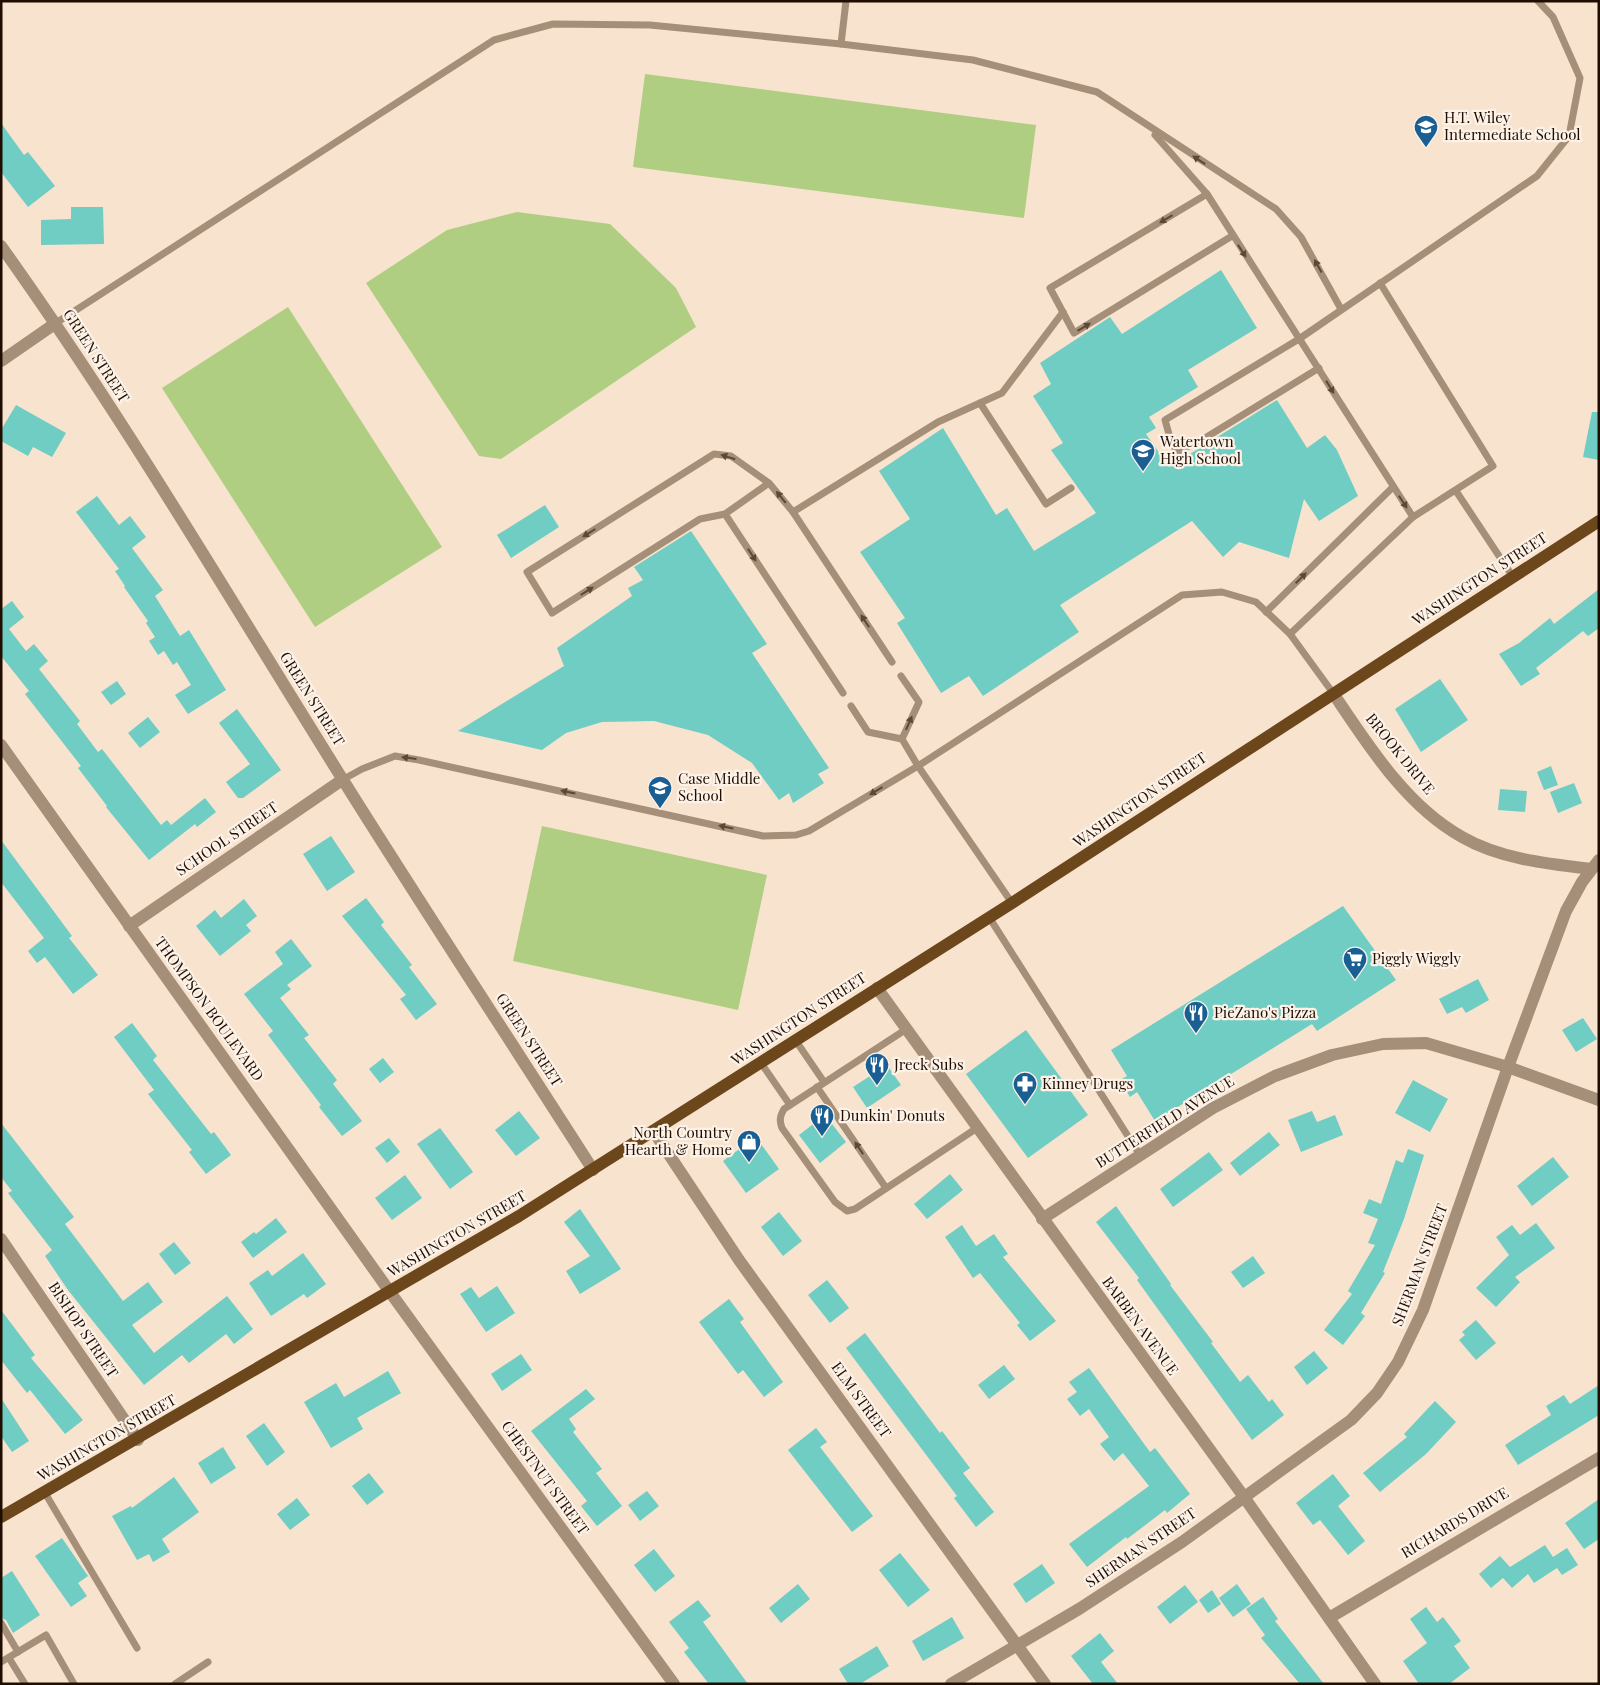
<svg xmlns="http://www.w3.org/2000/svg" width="1600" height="1685" viewBox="0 0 1600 1685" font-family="'Playfair Display',serif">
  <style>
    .green { fill: #b0ce81 }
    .building { fill: #6fcdc3 }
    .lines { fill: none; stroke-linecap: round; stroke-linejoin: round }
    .service { stroke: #a68f79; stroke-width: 7 }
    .minor { stroke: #a68f79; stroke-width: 12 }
    .tertiary { stroke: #a68f79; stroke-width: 12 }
    .primary { stroke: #6d471c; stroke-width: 12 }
    .oneway { fill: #5c4836 }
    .labels { text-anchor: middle; stroke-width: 4.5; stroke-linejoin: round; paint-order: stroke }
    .poi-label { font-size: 15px; fill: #1f0d00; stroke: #fdf2e8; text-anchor: start }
    .street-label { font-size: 15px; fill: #1f0d00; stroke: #fdf2e8 }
  </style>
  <rect width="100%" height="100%" fill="#f8e3ce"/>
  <g class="green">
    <polygon points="645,74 1036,125 1024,218 633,167"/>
    <polygon points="517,212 610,224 676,288 696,327 501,459 479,456 366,283 447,230"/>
    <polygon points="288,307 442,547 315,627 162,388"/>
    <polygon points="542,826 767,875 738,1010 513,961"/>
  </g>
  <g class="building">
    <polygon points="1,123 24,155 28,152 55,186 28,207 1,172"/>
    <polygon points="71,207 103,207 104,244 41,245 41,220 71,219"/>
    <polygon points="1221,270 1257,328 1188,370 1198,387 1149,417 1156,428 1146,434 1169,467 1277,400 1307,448 1325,435 1337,450 1358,496 1319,521 1304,499 1289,558 1239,542 1223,557 1192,521 1060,605 1079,632 983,696 969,676 941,693 897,623 905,618 860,552 910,519 879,471 943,428 996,515 1007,508 1034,551 1096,513 1051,450 1063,443 1033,396 1051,384 1040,363 1110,317 1122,334"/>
    <polygon points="16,405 66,433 52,457 33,447 28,456 1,441 1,430"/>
    <polygon points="1592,412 1599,412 1599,460 1583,457"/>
    <polygon points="97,496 119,525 130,516 146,537 132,548 163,590 155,596 180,636 189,630 226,690 188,714 175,695 191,685 177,662 173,665 164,651 158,655 149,641 155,637 146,623 148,621 124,587 125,586 115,571 119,569 76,512"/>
    <polygon points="545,505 559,527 511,558 497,535"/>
    <polygon points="691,531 767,644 752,653 829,768 818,774 824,783 793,803 789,793 779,800 752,763 708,735 654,721 602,722 566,733 542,750 458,731 564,666 557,648 632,596 628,588 643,580 634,567"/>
    <polygon points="1599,589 1599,628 1588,636 1583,631 1536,668 1540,674 1521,686 1499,654 1519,643 1550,618 1554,624"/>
    <polygon points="12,601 24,617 9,629 26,651 34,644 48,661 39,669 80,721 77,724 98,752 102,749 161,825 167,820 171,825 205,798 216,812 197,827 195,824 149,860 106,807 107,806 78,768 81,766 25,694 29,691 1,656 1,609"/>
    <polygon points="1440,679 1468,720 1421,752 1395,709"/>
    <polygon points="117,681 126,694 111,705 101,692"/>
    <polygon points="237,709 281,770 243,798 238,798 226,782 250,764 219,723"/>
    <polygon points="148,717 160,732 140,748 128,733"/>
    <polygon points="1551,766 1558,785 1544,790 1537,772"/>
    <polygon points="1574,783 1582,803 1558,813 1550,792"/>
    <polygon points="1500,789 1527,791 1525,812 1498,810"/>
    <polygon points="331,836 355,872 327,891 303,854"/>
    <polygon points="1,840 72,936 69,938 98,975 73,994 45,957 37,963 28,951 44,938 1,882"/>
    <polygon points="366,898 384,922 381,925 412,965 409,967 437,1004 416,1020 400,999 406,995 342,916"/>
    <polygon points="244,899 257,916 246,925 251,931 220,956 196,926 215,910 221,918"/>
    <polygon points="1343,906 1396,980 1317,1031 1312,1024 1155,1121 1137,1092 1130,1097 1120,1080 1127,1076 1111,1050"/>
    <polygon points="291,939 312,966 287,985 291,989 280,998 309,1035 304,1038 337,1080 333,1084 362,1121 342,1136 319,1107 321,1105 268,1035 273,1031 244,994 283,964 275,952"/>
    <polygon points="1478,979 1489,1000 1466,1013 1462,1007 1447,1014 1439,999"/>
    <polygon points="1583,1018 1597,1039 1576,1052 1562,1030"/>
    <polygon points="132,1023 157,1056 153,1060 211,1134 214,1132 231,1155 206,1174 189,1152 192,1150 148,1094 154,1090 114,1037"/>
    <polygon points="1026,1030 1088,1115 1028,1158 966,1074"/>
    <polygon points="383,1058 394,1072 380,1083 369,1069"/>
    <polygon points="887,1065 901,1085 867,1108 853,1087"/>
    <polygon points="1413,1080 1448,1099 1430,1132 1395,1113"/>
    <polygon points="519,1111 540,1138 516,1156 495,1130"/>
    <polygon points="1312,1111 1317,1122 1335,1115 1343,1135 1301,1152 1288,1120"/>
    <polygon points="825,1115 846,1142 820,1163 799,1135"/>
    <polygon points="1,1123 74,1217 65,1224 123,1301 148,1282 163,1302 132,1325 154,1353 227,1296 253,1329 234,1344 226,1334 189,1363 182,1355 144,1385 68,1290 45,1256 52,1250 8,1193 12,1191 1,1177"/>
    <polygon points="440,1128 473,1172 450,1189 417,1144"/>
    <polygon points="1269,1132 1280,1145 1240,1176 1230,1163"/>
    <polygon points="756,1137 779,1169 746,1193 723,1161"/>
    <polygon points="389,1138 400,1152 387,1163 375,1148"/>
    <polygon points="1408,1149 1424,1155 1404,1219 1383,1272 1385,1273 1361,1313 1365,1316 1343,1345 1324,1330 1352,1294 1348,1291 1375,1245 1368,1243 1378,1219 1363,1213 1369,1199 1381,1204 1396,1160 1403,1163"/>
    <polygon points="1209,1152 1223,1170 1173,1207 1160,1189"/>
    <polygon points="1553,1157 1569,1177 1532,1206 1517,1186"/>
    <polygon points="950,1174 963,1190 927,1219 914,1204"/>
    <polygon points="405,1175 422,1198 392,1220 375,1198"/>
    <polygon points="1116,1206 1171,1284 1170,1285 1213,1342 1211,1343 1240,1382 1248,1375 1269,1402 1272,1399 1284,1415 1252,1440 1137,1280 1139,1278 1096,1222"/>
    <polygon points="580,1209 621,1269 580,1294 566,1271 590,1256 564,1222"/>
    <polygon points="779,1212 802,1241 783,1256 761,1227"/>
    <polygon points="276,1218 287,1232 253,1258 241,1242 254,1232 256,1234"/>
    <polygon points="1536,1223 1555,1248 1515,1277 1520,1282 1496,1307 1476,1288 1509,1255 1496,1237 1512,1225 1520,1235"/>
    <polygon points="962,1225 976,1246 994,1234 1008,1254 1003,1257 1056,1321 1030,1341 1017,1325 1020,1323 980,1273 973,1278 945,1237"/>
    <polygon points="174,1242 191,1263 175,1275 159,1254"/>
    <polygon points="303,1253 326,1284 307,1298 304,1294 271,1316 249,1283 268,1270 272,1276"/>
    <polygon points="1253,1256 1265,1273 1243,1288 1231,1272"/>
    <polygon points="827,1280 849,1308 830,1323 808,1295"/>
    <polygon points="497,1286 515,1313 486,1332 460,1294 471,1287 479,1298"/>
    <polygon points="729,1299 744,1319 740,1322 783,1382 764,1397 743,1370 738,1374 699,1322"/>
    <polygon points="1,1310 35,1355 31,1358 83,1420 65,1434 30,1390 27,1393 1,1360"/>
    <polygon points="1476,1320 1496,1343 1476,1360 1459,1340 1465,1335 1462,1332"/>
    <polygon points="865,1333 940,1433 942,1431 970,1468 963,1473 994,1512 976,1527 954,1498 957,1496 846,1348"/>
    <polygon points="1314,1351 1328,1368 1307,1385 1294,1367"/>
    <polygon points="521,1354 532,1370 502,1391 491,1374"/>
    <polygon points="1004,1365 1015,1379 989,1399 978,1385"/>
    <polygon points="1089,1368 1150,1452 1155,1448 1190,1494 1167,1513 1165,1510 1127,1539 1126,1537 1087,1567 1069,1544 1149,1486 1123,1453 1114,1461 1100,1444 1109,1437 1089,1409 1080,1416 1067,1399 1077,1392 1069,1382"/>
    <polygon points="388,1371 401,1393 357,1418 363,1429 331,1448 304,1402 336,1383 344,1397"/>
    <polygon points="1599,1385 1599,1415 1518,1465 1505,1445 1551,1415 1546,1406 1564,1395 1570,1404"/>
    <polygon points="586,1389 595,1399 569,1419 576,1429 573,1432 602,1469 596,1473 622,1506 597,1526 581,1506 587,1501 531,1431"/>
    <polygon points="1,1398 29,1441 12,1452 1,1436"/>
    <polygon points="1435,1401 1456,1422 1426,1454 1380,1492 1363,1473 1407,1437 1404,1434"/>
    <polygon points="264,1423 285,1452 267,1466 246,1436"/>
    <polygon points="816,1428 827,1442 820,1447 873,1516 852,1532 788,1450"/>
    <polygon points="223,1447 236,1468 211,1484 198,1463"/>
    <polygon points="369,1473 384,1492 367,1505 352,1486"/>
    <polygon points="1333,1474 1350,1496 1338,1506 1365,1541 1348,1555 1320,1520 1313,1525 1296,1503"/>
    <polygon points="174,1477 199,1512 162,1539 170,1552 153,1562 149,1554 137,1560 112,1516 131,1506 132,1508"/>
    <polygon points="647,1491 659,1506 640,1521 628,1505"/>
    <polygon points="297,1498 310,1515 290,1530 277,1514"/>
    <polygon points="1599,1499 1599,1539 1584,1549 1565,1523"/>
    <polygon points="62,1538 88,1576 78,1583 87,1596 71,1607 35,1556"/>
    <polygon points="1545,1545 1553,1557 1567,1548 1578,1565 1562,1575 1557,1568 1534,1583 1528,1574 1512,1588 1503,1578 1491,1588 1479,1574 1500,1556 1510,1567"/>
    <polygon points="654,1549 675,1576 655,1592 634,1565"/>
    <polygon points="900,1553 930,1590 908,1607 879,1570"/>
    <polygon points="1042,1564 1055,1583 1026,1603 1013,1584"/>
    <polygon points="12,1571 40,1615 13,1633 6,1620 1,1618 1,1578"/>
    <polygon points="798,1584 810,1599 781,1623 769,1608"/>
    <polygon points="1237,1584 1251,1604 1233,1617 1219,1598"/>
    <polygon points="1185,1585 1198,1602 1170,1624 1157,1607"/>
    <polygon points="1212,1590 1221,1604 1208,1613 1199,1600"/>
    <polygon points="1263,1597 1278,1619 1275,1621 1324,1684 1300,1684 1261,1638 1265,1635 1246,1609"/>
    <polygon points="698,1600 711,1616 703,1622 748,1684 709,1684 684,1652 689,1648 669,1622"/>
    <polygon points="1426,1607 1437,1622 1443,1617 1461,1641 1454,1646 1470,1668 1449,1684 1419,1684 1403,1661 1427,1643 1410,1619"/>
    <polygon points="952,1617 964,1638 923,1661 912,1641"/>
    <polygon points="1100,1633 1114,1651 1101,1662 1118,1684 1093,1684 1071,1656"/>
    <polygon points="877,1646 889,1666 860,1684 848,1684 839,1669"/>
  </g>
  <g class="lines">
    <g class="service">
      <polyline points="841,44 846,1"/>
      <polyline points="1155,135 1207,194 1413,517"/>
      <polyline points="1207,194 1050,288 1074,333 1232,236"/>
      <polyline points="56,323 494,40 553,24 650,25 841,44 973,60 1097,92 1276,209 1301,237 1341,309"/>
      <polyline points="1319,368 1205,438 1179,451 1172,445 1165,420 1299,339 1537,176 1569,136 1580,78 1553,17 1538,1"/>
      <polyline points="980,403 1046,504 1071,488"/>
      <polyline points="769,483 725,514 700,519 552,613 527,572 714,454 731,456 769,483 793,512 892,662"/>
      <polyline points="1456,491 1513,577"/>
      <polyline points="793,512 938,422 1002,393 1063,312"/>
      <polyline points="725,514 843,693"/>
      <polyline points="1266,612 1393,487"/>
      <polyline points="1290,634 1333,693"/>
      <polyline points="851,706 868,732 902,739 919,702 901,676"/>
      <polyline points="342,780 362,769 395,756 419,760 763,836 796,835 809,831 918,766 902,739"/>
      <polyline points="1012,903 918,766 1182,595 1222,592 1256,602 1290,634 1413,517 1493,466 1380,283"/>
      <polyline points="989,917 1140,1155"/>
      <path d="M905,1030L784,1109C780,1116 779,1120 782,1128L835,1202L847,1211L855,1209L977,1128"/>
      <polyline points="796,1041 824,1082"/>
      <polyline points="761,1063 790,1105"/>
      <polyline points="817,1087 886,1188"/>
      <polyline points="45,1493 137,1648"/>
      <polyline points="1,1623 18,1652"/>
      <polyline points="9,1658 25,1684"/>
      <polyline points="1,1662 46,1635 74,1684"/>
      <polyline points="175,1684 208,1662"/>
    </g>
    <g class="minor">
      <path d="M1,246C124,418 231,601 343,780C425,911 510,1040 593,1170"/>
      <polyline points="1,361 56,323"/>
      <path d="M1333,693C1368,745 1406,806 1462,837C1500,859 1548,864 1591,869"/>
      <polyline points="129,926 342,780"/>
      <polyline points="654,1132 739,1260 1045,1684"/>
      <polyline points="1042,1219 1213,1108 1275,1076 1332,1055 1383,1044 1426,1043 1508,1067 1599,1100"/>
      <polyline points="1,1239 138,1440"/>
      <polyline points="390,1292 674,1684"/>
      <polyline points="1329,1618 1599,1458"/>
      <polyline points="951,1684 1079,1609 1182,1542 1351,1420 1377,1393 1398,1362 1423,1310 1508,1067 1566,911 1582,882 1599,860"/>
    </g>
    <g class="tertiary">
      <polyline points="1,745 390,1292"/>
      <polyline points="877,988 1244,1497 1375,1684"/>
    </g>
    <polyline class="primary" points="1,1517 519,1216 1012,903 1599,521"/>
  </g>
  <defs><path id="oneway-solid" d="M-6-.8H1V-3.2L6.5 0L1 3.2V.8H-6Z" transform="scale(1.25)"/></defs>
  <g class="oneway">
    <use href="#oneway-solid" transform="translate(1199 160) rotate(-147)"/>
    <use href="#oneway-solid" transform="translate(1166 219) rotate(149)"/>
    <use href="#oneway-solid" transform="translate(1242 251) rotate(57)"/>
    <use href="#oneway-solid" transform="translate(1318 266) rotate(-119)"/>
    <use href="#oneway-solid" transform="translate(1084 327) rotate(-31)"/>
    <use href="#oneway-solid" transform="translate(1330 387) rotate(58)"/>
    <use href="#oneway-solid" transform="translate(728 457) rotate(-162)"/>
    <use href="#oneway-solid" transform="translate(781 497) rotate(-129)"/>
    <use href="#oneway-solid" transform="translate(1403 502) rotate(57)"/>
    <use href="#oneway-solid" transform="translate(589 533) rotate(148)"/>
    <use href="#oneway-solid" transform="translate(752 555) rotate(57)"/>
    <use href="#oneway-solid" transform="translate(1301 578) rotate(-45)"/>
    <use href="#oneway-solid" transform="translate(587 591) rotate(-32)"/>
    <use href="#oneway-solid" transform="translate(865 621) rotate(-123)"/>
    <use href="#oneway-solid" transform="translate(909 723) rotate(-66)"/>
    <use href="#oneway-solid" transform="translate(409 758) rotate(-173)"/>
    <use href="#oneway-solid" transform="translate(876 791) rotate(149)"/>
    <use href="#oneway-solid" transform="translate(568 792) rotate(-168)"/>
    <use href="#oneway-solid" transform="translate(726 827) rotate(-168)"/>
    <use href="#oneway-solid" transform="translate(859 1148) rotate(-124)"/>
  </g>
  <defs>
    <symbol id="school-pin" viewBox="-11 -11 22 30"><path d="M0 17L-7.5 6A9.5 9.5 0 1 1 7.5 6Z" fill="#195f93" stroke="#fdf2e8"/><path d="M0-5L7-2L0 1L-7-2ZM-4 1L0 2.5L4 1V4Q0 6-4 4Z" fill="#fff"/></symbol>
    <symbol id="supermarket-pin" viewBox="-11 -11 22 30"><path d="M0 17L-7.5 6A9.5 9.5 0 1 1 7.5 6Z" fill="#195f93" stroke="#fdf2e8"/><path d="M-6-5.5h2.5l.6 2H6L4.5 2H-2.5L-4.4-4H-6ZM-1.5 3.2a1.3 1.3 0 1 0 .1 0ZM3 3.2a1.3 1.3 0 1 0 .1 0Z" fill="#fff"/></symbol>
    <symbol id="restaurant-pin" viewBox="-11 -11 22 30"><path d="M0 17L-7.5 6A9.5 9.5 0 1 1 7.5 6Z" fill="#195f93" stroke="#fdf2e8"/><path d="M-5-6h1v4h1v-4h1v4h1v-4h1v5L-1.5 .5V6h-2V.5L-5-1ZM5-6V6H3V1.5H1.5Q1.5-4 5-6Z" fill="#fff"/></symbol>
    <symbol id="pharmacy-pin" viewBox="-11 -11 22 30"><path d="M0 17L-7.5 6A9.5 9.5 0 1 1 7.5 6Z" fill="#195f93" stroke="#fdf2e8"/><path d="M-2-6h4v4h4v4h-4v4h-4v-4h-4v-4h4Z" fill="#fff"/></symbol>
    <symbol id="shop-pin" viewBox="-11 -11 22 30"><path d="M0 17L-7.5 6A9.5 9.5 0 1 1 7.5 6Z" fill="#195f93" stroke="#fdf2e8"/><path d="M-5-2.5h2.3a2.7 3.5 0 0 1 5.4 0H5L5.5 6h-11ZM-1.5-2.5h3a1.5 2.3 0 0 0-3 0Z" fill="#fff"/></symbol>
  </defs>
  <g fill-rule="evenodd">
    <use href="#school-pin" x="1412" y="113" width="28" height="38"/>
    <use href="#school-pin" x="1129" y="437" width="28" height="38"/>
    <use href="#school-pin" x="646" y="774" width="28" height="38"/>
    <use href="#supermarket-pin" x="1341" y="945" width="28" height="38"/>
    <use href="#restaurant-pin" x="1182" y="999" width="28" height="38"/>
    <use href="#restaurant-pin" x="863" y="1051" width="28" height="38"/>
    <use href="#pharmacy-pin" x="1011" y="1070" width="28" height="38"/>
    <use href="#restaurant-pin" x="808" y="1102" width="28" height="38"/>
    <use href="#shop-pin" x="735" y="1128" width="28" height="38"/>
  </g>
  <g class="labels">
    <g class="poi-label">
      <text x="1444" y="123">H.T. Wiley<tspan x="1444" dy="17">Intermediate School</tspan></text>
      <text x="1160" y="447">Watertown<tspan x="1160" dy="17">High School</tspan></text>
      <text x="678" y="784">Case Middle<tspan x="678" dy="17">School</tspan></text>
      <text x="1372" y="964">Piggly Wiggly</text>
      <text x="1214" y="1018">PieZano's Pizza</text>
      <text x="894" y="1070">Jreck Subs</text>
      <text x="1042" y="1089">Kinney Drugs</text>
      <text x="840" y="1121">Dunkin' Donuts</text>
      <text x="732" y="1138" text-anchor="end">North Country<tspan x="732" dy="17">Hearth &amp; Home</tspan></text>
    </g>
    <g class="street-label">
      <text transform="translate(96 356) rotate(57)" y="5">GREEN STREET</text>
      <text transform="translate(1480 579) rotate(-33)" y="5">WASHINGTON STREET</text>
      <text transform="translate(312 699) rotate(58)" y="5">GREEN STREET</text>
      <text transform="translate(1400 754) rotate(51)" y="5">BROOK DRIVE</text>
      <text transform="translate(1140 800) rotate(-34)" y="5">WASHINGTON STREET</text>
      <text transform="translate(227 839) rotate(-34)" y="5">SCHOOL STREET</text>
      <text transform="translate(209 1009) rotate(54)" y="5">THOMPSON BOULEVARD</text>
      <text transform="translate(799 1019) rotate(-33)" y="5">WASHINGTON STREET</text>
      <text transform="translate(529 1040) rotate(57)" y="5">GREEN STREET</text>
      <text transform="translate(1165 1122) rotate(-32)" y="5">BUTTERFIELD AVENUE</text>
      <text transform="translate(457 1234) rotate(-30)" y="5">WASHINGTON STREET</text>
      <text transform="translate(1420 1265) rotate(-69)" y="5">SHERMAN STREET</text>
      <text transform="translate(1140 1326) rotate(54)" y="5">BARBEN AVENUE</text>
      <text transform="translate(83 1330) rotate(56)" y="5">BISHOP STREET</text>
      <text transform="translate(861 1400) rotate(54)" y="5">ELM STREET</text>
      <text transform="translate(107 1438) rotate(-30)" y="5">WASHINGTON STREET</text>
      <text transform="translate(545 1478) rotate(54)" y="5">CHESTNUT STREET</text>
      <text transform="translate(1455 1523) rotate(-31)" y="5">RICHARDS DRIVE</text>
      <text transform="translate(1141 1548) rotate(-34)" y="5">SHERMAN STREET</text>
    </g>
  </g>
  <rect width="1600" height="1685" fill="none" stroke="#1f0d00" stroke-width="5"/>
</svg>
